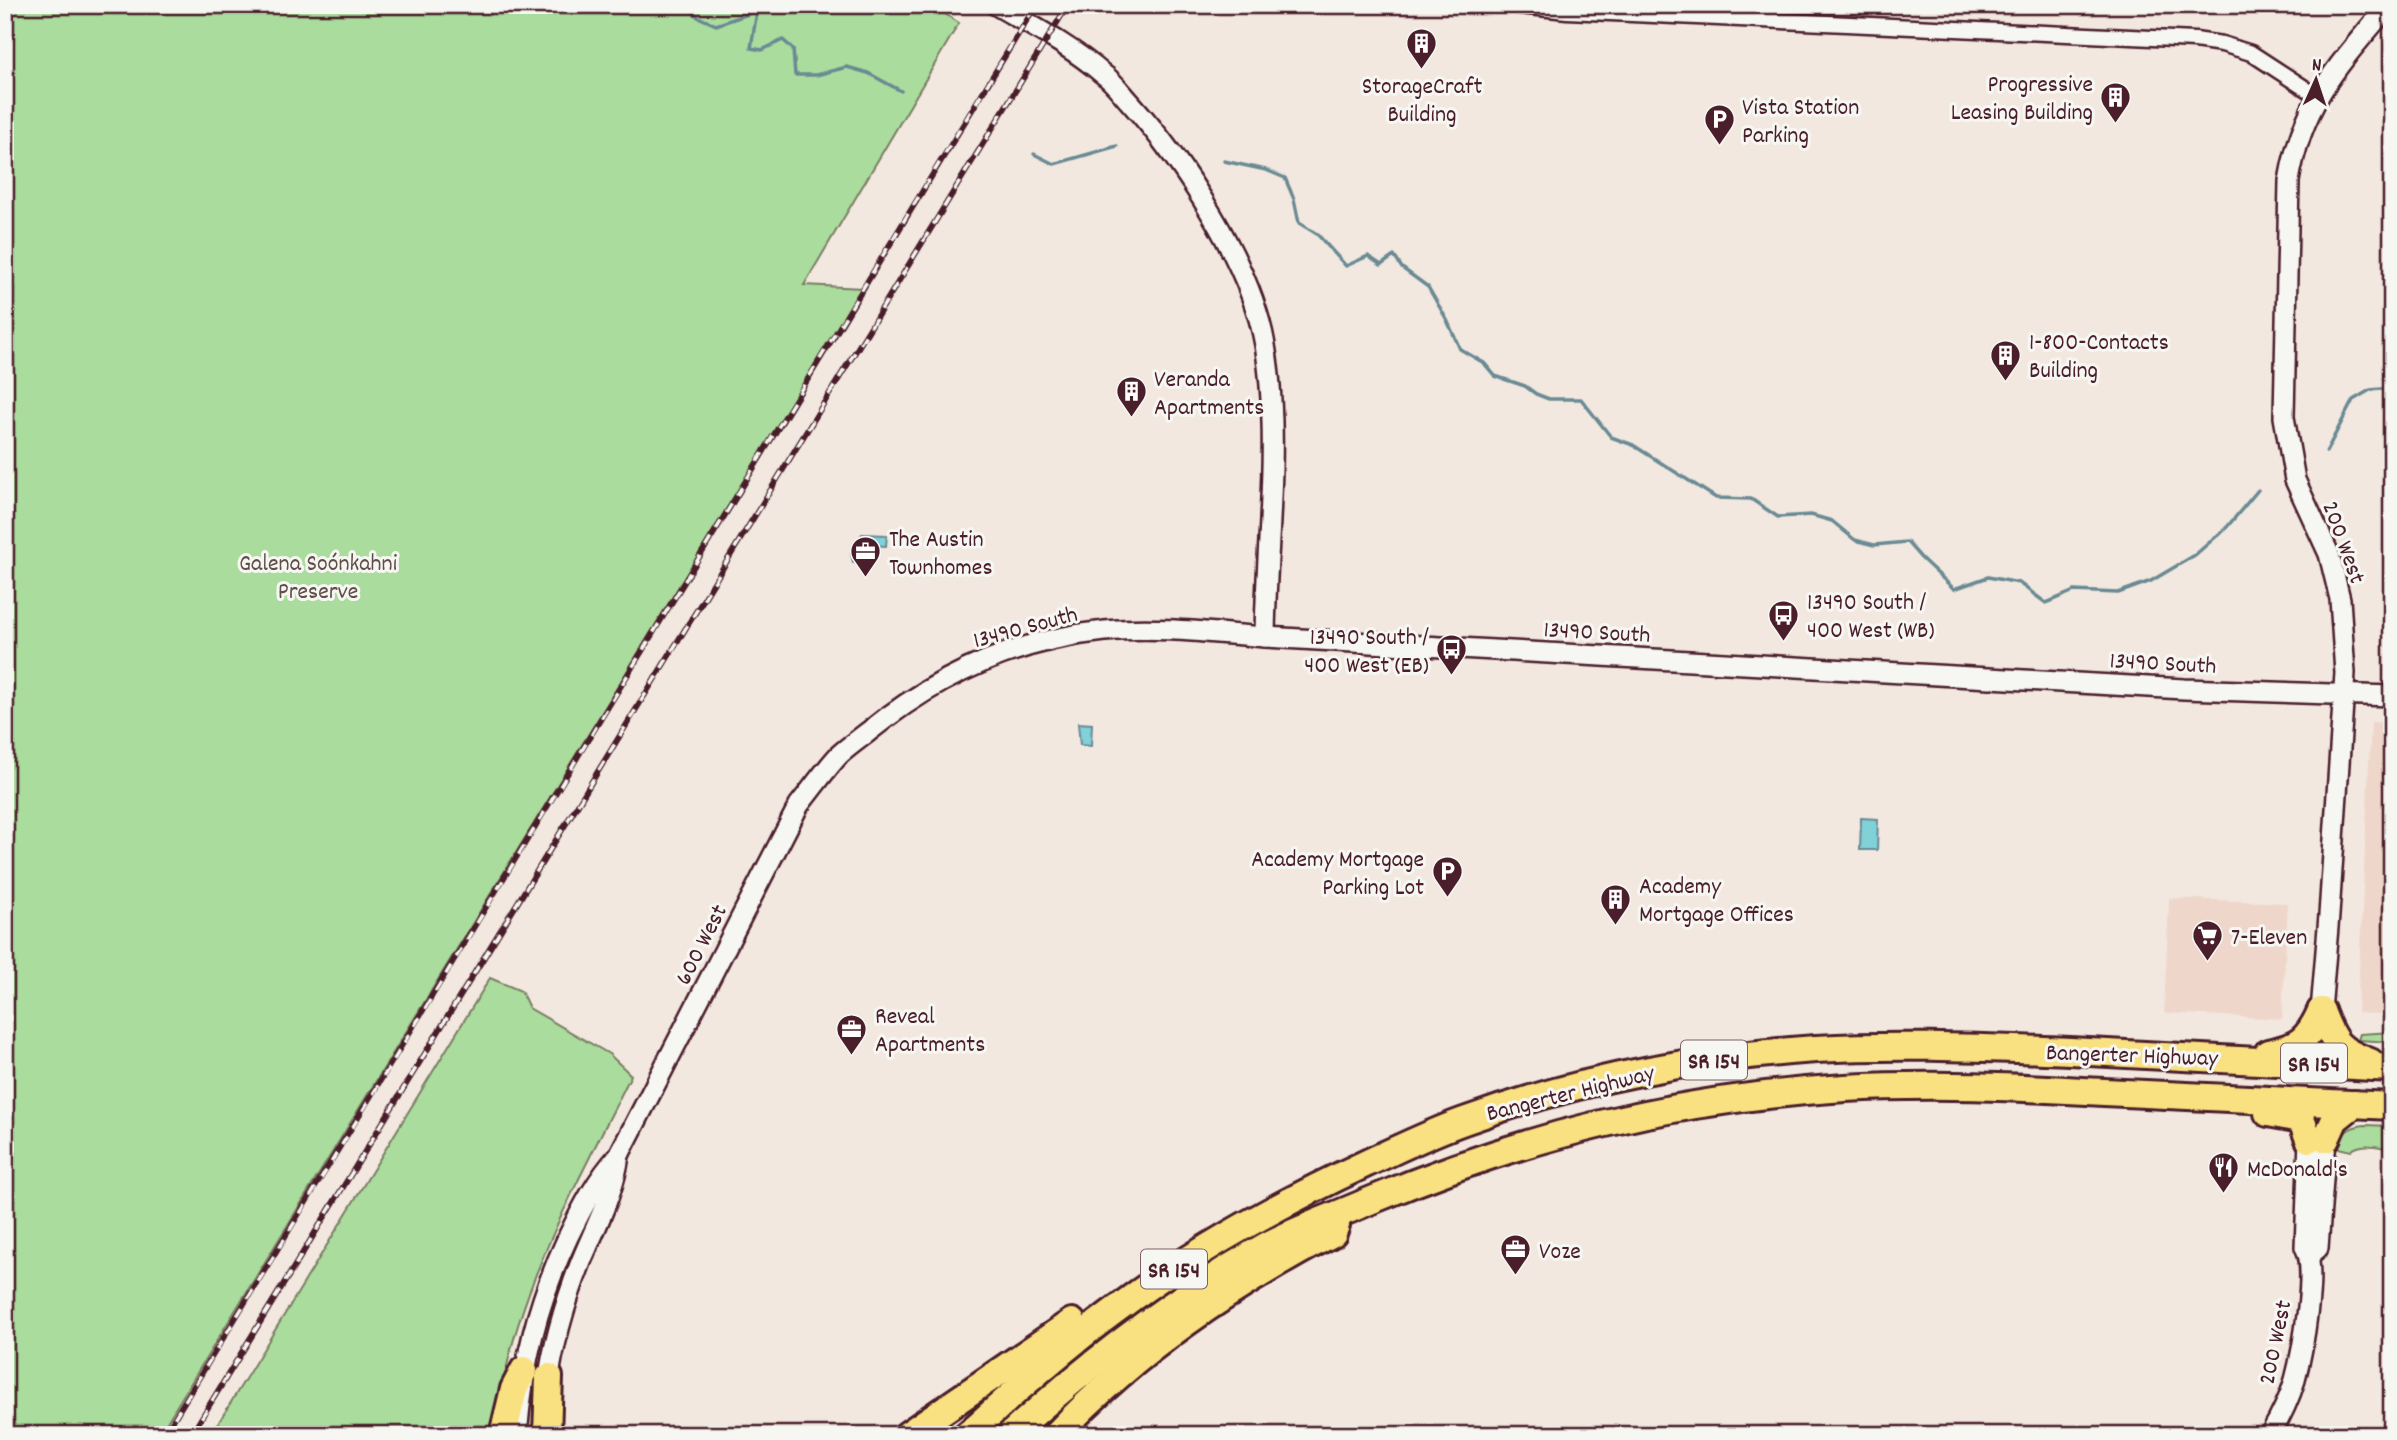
<svg xmlns="http://www.w3.org/2000/svg" width="2397" height="1440" viewBox="0 0 2397 1440" font-family="Dekko,sans-serif">
  <style>
    .built { fill: #eed7ca }
    .green { fill: #aadc9d; stroke: #7a7e64; stroke-width: 2 }
    .water { fill: #80d1d8; stroke: #6a8a93; stroke-width: 2 }
    .lines { fill: none; stroke-linecap: round; stroke-linejoin: round }
    .stream { stroke: #6a8a93; stroke-width: 3.5 }
    .street-casing { stroke: #4a1f2b; stroke-width: 19 }
    .secondary-casing { stroke: #4a1f2b; stroke-width: 24 }
    .highway-casing { stroke: #4a1f2b; stroke-width: 32 }
    .street { stroke: #f6f6f2; stroke-width: 14 }
    .secondary { stroke: #f6f6f2; stroke-width: 19 }
    .highway { stroke: #f9e181; stroke-width: 26 }
    .rail-casing { stroke: #4a1f2b; stroke-width: 6 }
    .rail { stroke: #f6f6f2; stroke-width: 3.5; stroke-dasharray: 10; stroke-linecap: butt }
    .labels { text-anchor: middle; stroke-width: 6; stroke-linejoin: round; paint-order: stroke }
    .shield { fill: #f6f6f2; stroke: #7e6067; stroke-width: 2 }
    .shield-label { font-size: 23px; font-weight: bold; fill: #4a1f2b }
    .poi-label { font-size: 24px; fill: #4a1f2b; stroke: #f6f6f2; text-anchor: start }
    .street-label { font-size: 24px; fill: #4a1f2b; stroke: #f6f6f2 }
    .park-label { font-size: 24px; fill: #624e48; stroke: #f6f6f2 }
  </style>
  <rect width="100%" height="100%" fill="#f2e8e0"/>
  <filter id="ink" filterUnits="userSpaceOnUse"><feTurbulence type="fractalNoise" baseFrequency=".0143" numOctaves="2"/><feDisplacementMap in="SourceGraphic" scale="14" xChannelSelector="R" yChannelSelector="G"/><feConvolveMatrix kernelMatrix="1 2 1 2 8 2 1 2 1" color-interpolation-filters="sRGB"/></filter>
  <g filter="url(#ink)">
    <g class="built">
      <polygon points="2371,722 2392,723 2392,1015 2357,1013"/>
      <polygon points="2169,898 2288,903 2282,1019 2164,1013"/>
    </g>
    <g class="green">
      <polygon points="5,5 931,5 959,23 804,285 862,288 159,1435 5,1435"/>
      <path d="M490,978L521,991L529,1008L609,1054L631,1075C575,1189 506,1306 496,1435H211Z"/>
      <polygon points="2392,1032 2392,1042 2358,1040 2360,1034"/>
      <path d="M2365,1125L2392,1126V1149C2379,1147 2361,1141 2351,1151L2334,1147C2341,1134 2349,1126 2365,1125Z"/>
    </g>
    <g class="water">
      <polygon points="862,534 887,535 886,546 867,545 858,560 853,562 851,554"/>
      <polygon points="1078,723 1092,724 1091,746 1080,745"/>
      <polygon points="1861,818 1878,819 1877,850 1860,850"/>
    </g>
    <g class="lines">
      <g class="stream">
        <polyline points="686,5 698,17 716,25 757,11 751,48 762,50 783,40 793,49 795,75 816,75 847,67 868,73 901,91"/>
        <polyline points="1034,154 1054,164 1117,146"/>
        <polyline points="1224,161 1266,170 1285,178 1294,199 1299,223 1317,234 1346,266 1368,256 1381,265 1394,256 1402,268 1428,287 1447,320 1460,349 1484,363 1495,376 1525,386 1536,394 1549,399 1581,399 1611,437 1633,445 1716,498 1751,499 1778,517 1811,515 1832,521 1855,540 1874,545 1907,542 1921,558 1954,589 1988,577 2019,583 2046,603 2074,591 2118,593 2151,581 2195,555 2227,527 2258,490"/>
        <polyline points="2326,452 2353,400 2370,390 2392,388"/>
      </g>
      <defs>
        <polyline id="street" points="1510,5 1567,11 2195,40 2222,44 2251,53 2317,96"/>
        <g id="secondary">
          <path d="M996,5C1032,26 1072,47 1103,74C1113,81 1121,92 1129,101C1183,161 1251,264 1265,345C1281,441 1266,541 1265,637"/>
          <path d="M2321,1011L2329,915L2345,673L2340,599L2329,554L2295,480L2284,417L2289,181C2302,102 2339,64 2389,5"/>
          <polyline points="2311,1254 2318,1248 2326,1139"/>
          <path d="M547,1388C553,1345 565,1303 581,1262C595,1227 614,1194 619,1155"/>
          <path d="M517,1435C523,1363 537,1303 568,1237C582,1208 597,1179 619,1155L799,805C812,789 825,770 839,755C848,747 859,739 868,732C938,675 1015,640 1105,631C1158,626 1212,633 1265,637L2184,689L2392,696"/>
          <path d="M2270,1435C2280,1418 2289,1400 2295,1380C2302,1354 2318,1268 2305,1247L2309,1139"/>
        </g>
        <g id="highway">
          <path d="M2321,1011C2333,1042 2337,1050 2370,1062"/>
          <path d="M2268,1053C2299,1047 2308,1040 2321,1011"/>
          <polyline points="2268,1113 2301,1119 2309,1139"/>
          <polyline points="2326,1139 2335,1119 2354,1104"/>
          <polyline points="503,1435 514,1389 524,1370"/>
          <polyline points="547,1435 549,1377"/>
          <polyline points="907,1435 1072,1322"/>
          <path d="M967,1435C1015,1392 1062,1349 1114,1311C1192,1252 1277,1205 1365,1164C1398,1149 1430,1133 1464,1121C1576,1080 1697,1057 1816,1049C1901,1044 1985,1048 2070,1051C2177,1056 2284,1062 2392,1068"/>
          <path d="M1010,1435C1087,1365 1168,1302 1259,1250C1293,1230 1331,1218 1367,1202C1526,1135 1673,1099 1845,1088C1932,1083 2018,1087 2104,1092C2200,1096 2296,1101 2392,1106"/>
          <path d="M1056,1435C1137,1350 1230,1287 1333,1233L1336,1225"/>
        </g>
      </defs>
      <use href="#street" class="street-casing"/>
      <use href="#secondary" class="secondary-casing"/>
      <use href="#highway" class="highway-casing"/>
      <use href="#street" class="street"/>
      <use href="#secondary" class="secondary"/>
      <use href="#highway" class="highway"/>
      <defs>
        <g id="rail">
          <path d="M164,1435C457,959 744,481 1036,5"/>
          <polyline points="191,1435 1068,5"/>
        </g>
      </defs>
      <use href="#rail" class="rail-casing"/>
      <use href="#rail" class="rail"/>
    </g>
  </g>
  <defs>
    <symbol id="building-pin" viewBox="-11 -11 22 30"><path d="M0 17L-7.5 6A9.5 9.5 0 1 1 7.5 6Z" fill="#4a1f2b" stroke="#f6f6f2"/><path d="M-4-6H4V6H1V3H-1V6H-4ZM-2.5-4.3h1.7v1.8h-1.7ZM.8-4.3h1.7v1.8H.8ZM-2.5-1h1.7V.8h-1.7ZM.8-1h1.7V.8H.8Z" fill="#fff"/></symbol>
    <symbol id="parking-pin" viewBox="-11 -11 22 30"><path d="M0 17L-7.5 6A9.5 9.5 0 1 1 7.5 6Z" fill="#4a1f2b" stroke="#f6f6f2"/><path d="M-3.5-5.5H1a3.5 3.5 0 0 1 0 7H-1V5.5H-3.5ZM-1-3.4V-.6H.8a1.4 1.4 0 0 0 0-2.8Z" fill="#fff"/></symbol>
    <symbol id="office-pin" viewBox="-11 -11 22 30"><path d="M0 17L-7.5 6A9.5 9.5 0 1 1 7.5 6Z" fill="#4a1f2b" stroke="#f6f6f2"/><path d="M-6-3h4V-5.5h4V-3h4V5H-6ZM-1-4.5V-3h2v-1.5ZM-6 0V1H6V0Z" fill="#fff"/></symbol>
    <symbol id="bus-pin" viewBox="-11 -11 22 30"><path d="M0 17L-7.5 6A9.5 9.5 0 1 1 7.5 6Z" fill="#4a1f2b" stroke="#f6f6f2"/><path d="M-5-6H5V4H4V6H2V4H-2V6H-4V4H-5ZM-3.5-4V0h7V-4ZM-3.5 1.2v1.5H-2V1.2ZM2 1.2v1.5H3.5V1.2Z" fill="#fff"/></symbol>
    <symbol id="supermarket-pin" viewBox="-11 -11 22 30"><path d="M0 17L-7.5 6A9.5 9.5 0 1 1 7.5 6Z" fill="#4a1f2b" stroke="#f6f6f2"/><path d="M-6-5.5h2.5l.6 2H6L4.5 2H-2.5L-4.4-4H-6ZM-1.5 3.2a1.3 1.3 0 1 0 .1 0ZM3 3.2a1.3 1.3 0 1 0 .1 0Z" fill="#fff"/></symbol>
    <symbol id="restaurant-pin" viewBox="-11 -11 22 30"><path d="M0 17L-7.5 6A9.5 9.5 0 1 1 7.5 6Z" fill="#4a1f2b" stroke="#f6f6f2"/><path d="M-5-6h1v4h1v-4h1v4h1v-4h1v5L-1.5 .5V6h-2V.5L-5-1ZM5-6V6H3V1.5H1.5Q1.5-4 5-6Z" fill="#fff"/></symbol>
  </defs>
  <g fill-rule="evenodd">
    <use href="#building-pin" x="1404" y="26" width="35" height="47"/>
    <use href="#building-pin" x="2098" y="80" width="35" height="47"/>
    <use href="#parking-pin" x="1702" y="102" width="35" height="47"/>
    <use href="#building-pin" x="1988" y="338" width="35" height="47"/>
    <use href="#building-pin" x="1114" y="374" width="35" height="47"/>
    <use href="#office-pin" x="848" y="534" width="35" height="47"/>
    <use href="#bus-pin" x="1766" y="598" width="35" height="47"/>
    <use href="#bus-pin" x="1434" y="632" width="35" height="47"/>
    <use href="#parking-pin" x="1430" y="854" width="35" height="47"/>
    <use href="#building-pin" x="1598" y="882" width="35" height="47"/>
    <use href="#supermarket-pin" x="2190" y="918" width="35" height="47"/>
    <use href="#office-pin" x="834" y="1012" width="35" height="47"/>
    <use href="#restaurant-pin" x="2206" y="1150" width="35" height="47"/>
    <use href="#office-pin" x="1498" y="1232" width="35" height="47"/>
  </g>
  <g class="labels">
    <g class="shield">
      <rect x="1681" y="1040.5" width="66" height="39" rx="5"/>
      <rect x="2281" y="1043.5" width="66" height="39" rx="5"/>
      <rect x="1141" y="1249.5" width="66" height="39" rx="5"/>
    </g>
    <g class="shield-label">
      <text x="1714" y="1068">SR 154</text>
      <text x="2314" y="1071">SR 154</text>
      <text x="1174" y="1277">SR 154</text>
    </g>
    <g class="poi-label">
      <text x="2093" y="91" text-anchor="end">Progressive<tspan x="2093" dy="28">Leasing Building</tspan></text>
      <text x="1422" y="93" text-anchor="middle">StorageCraft<tspan x="1422" dy="28">Building</tspan></text>
      <text x="1742" y="114">Vista Station<tspan x="1742" dy="28">Parking</tspan></text>
      <text x="2029" y="349">1-800-Contacts<tspan x="2029" dy="28">Building</tspan></text>
      <text x="1154" y="386">Veranda<tspan x="1154" dy="28">Apartments</tspan></text>
      <text x="889" y="546">The Austin<tspan x="889" dy="28">Townhomes</tspan></text>
      <text x="1807" y="609">13490 South /<tspan x="1807" dy="28">400 West (WB)</tspan></text>
      <text x="1429" y="644" text-anchor="end">13490 South /<tspan x="1429" dy="28">400 West (EB)</tspan></text>
      <text x="1424" y="866" text-anchor="end">Academy Mortgage<tspan x="1424" dy="28">Parking Lot</tspan></text>
      <text x="1639" y="893">Academy<tspan x="1639" dy="28">Mortgage Offices</tspan></text>
      <text x="2231" y="944">7-Eleven</text>
      <text x="875" y="1023">Reveal<tspan x="875" dy="28">Apartments</tspan></text>
      <text x="2247" y="1176">McDonald's</text>
      <text x="1539" y="1258">Voze</text>
    </g>
    <g class="street-label">
      <text transform="translate(2345 542) rotate(70)" y="8">200 West</text>
      <text transform="translate(1025 626) rotate(-15)" y="8">13490 South</text>
      <text transform="translate(1597 631) rotate(3)" y="8">13490 South</text>
      <text transform="translate(2163 662) rotate(3)" y="8">13490 South</text>
      <text transform="translate(700 944) rotate(-63)" y="8">600 West</text>
      <text transform="translate(2132 1054) rotate(2)" y="8">Bangerter Highway</text>
      <text transform="translate(1570 1092) rotate(-14)" y="8">Bangerter Highway</text>
      <text transform="translate(2274 1342) rotate(-78)" y="8">200 West</text>
    </g>
    <g class="park-label">
      <text x="318" y="570">Galena Soónkahni<tspan x="318" dy="28">Preserve</tspan></text>
    </g>
  </g>
  <rect width="2397" height="1440" fill="none" stroke="#f6f6f2" stroke-width="28"/>
  <rect x="14" y="14" width="2369" height="1412" fill="none" stroke="#4a1f2b" stroke-width="2.5" filter="url(#ink)"/>
  <g transform="translate(2316 80) rotate(3)" stroke="#f6f6f2" stroke-width="5" paint-order="stroke">
  <path d="M0-5L12 26L0 18L-12 26Z" fill="#4a1f2b"/>
  <text y="-10" font-size="19" font-weight="bold" text-anchor="middle" fill="#4a1f2b">N</text>
  </g>
</svg>
